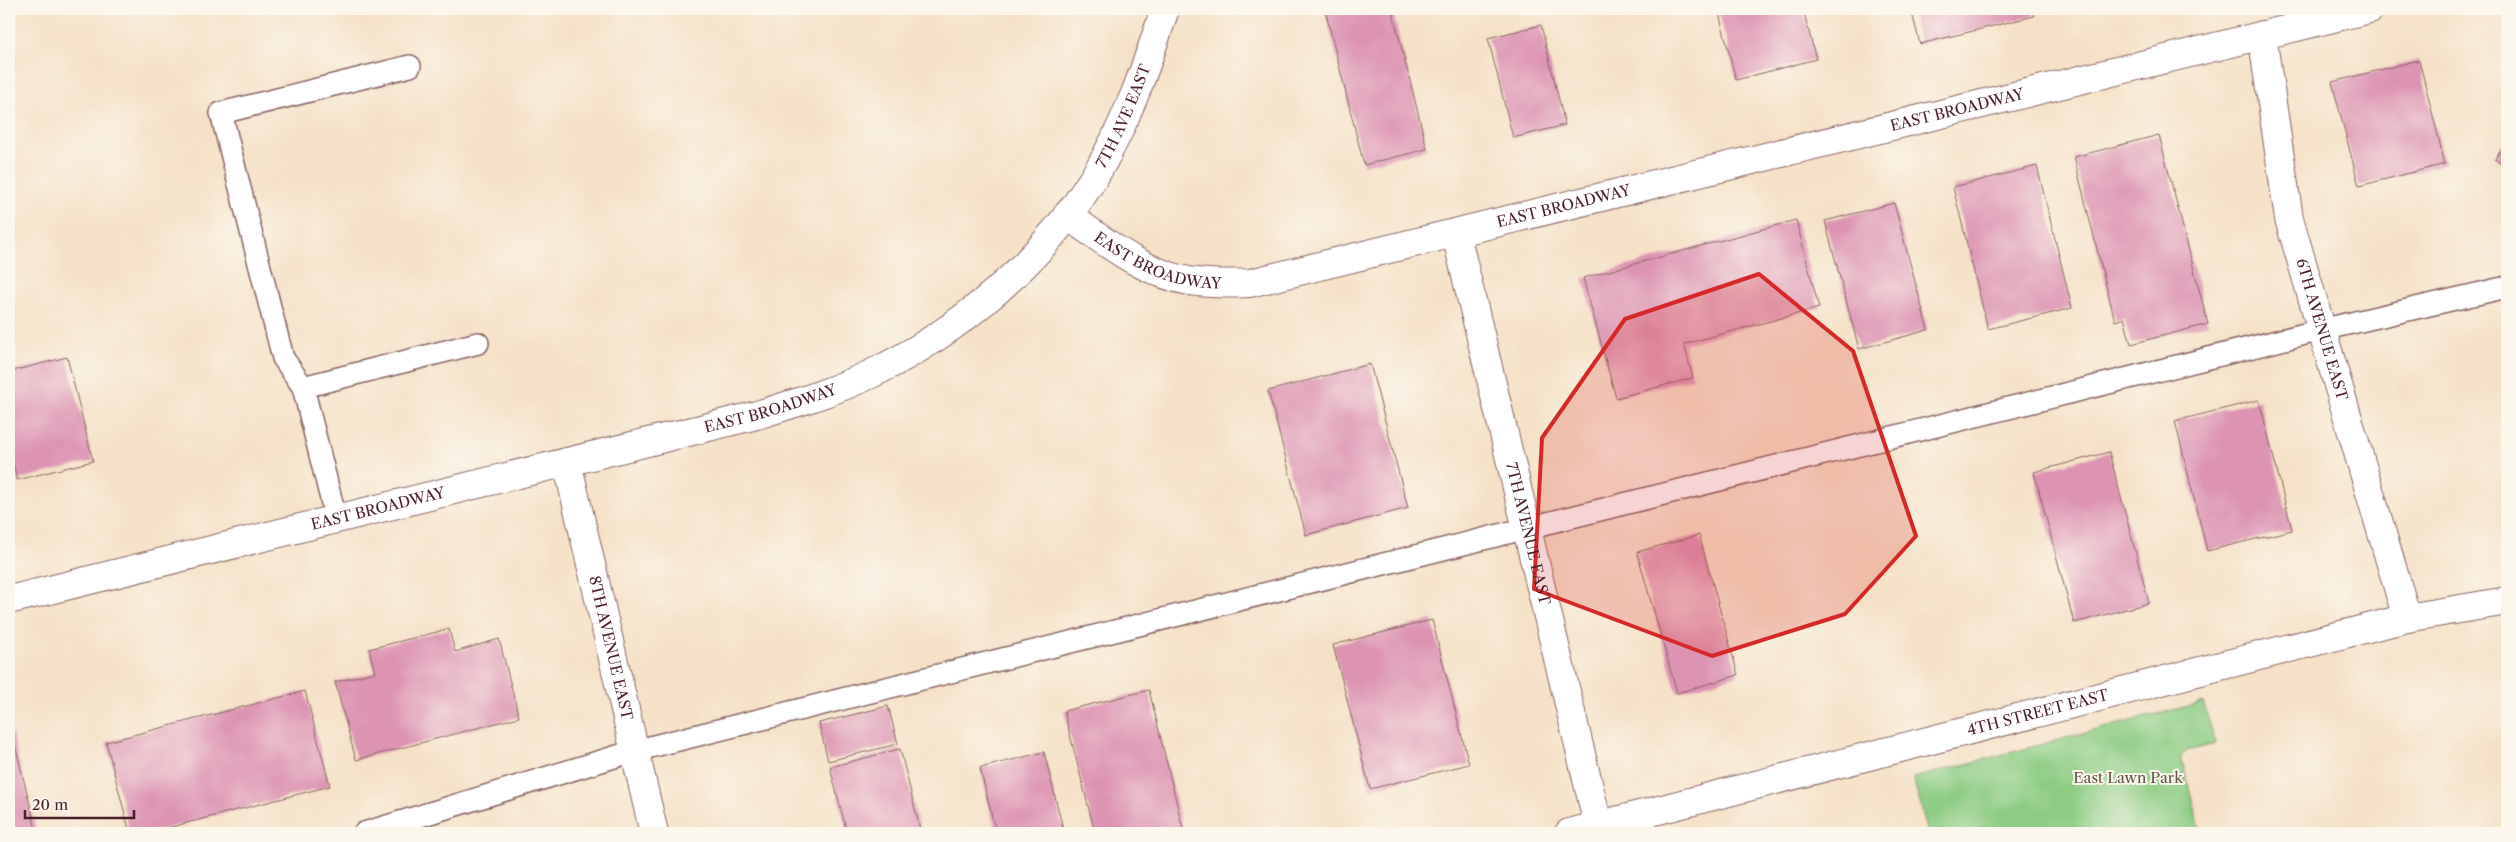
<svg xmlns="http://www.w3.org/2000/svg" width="2516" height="842" viewBox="0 0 2516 842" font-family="'Libre Caslon Text',serif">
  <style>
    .green { fill: #8ccc83; stroke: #6b7657 }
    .building { fill: #dd94b3 }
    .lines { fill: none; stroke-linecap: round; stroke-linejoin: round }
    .service-casing { stroke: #866362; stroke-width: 24 }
    .minor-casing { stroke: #866362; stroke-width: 30 }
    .secondary-casing { stroke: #866362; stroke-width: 30 }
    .primary-casing { stroke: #866362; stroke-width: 30 }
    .service { stroke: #fff; stroke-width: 21 }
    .minor { stroke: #fff; stroke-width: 28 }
    .secondary { stroke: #fff; stroke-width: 28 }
    .primary { stroke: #fff; stroke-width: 28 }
    .marked { fill: #d62828; fill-opacity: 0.2; stroke: #d62828; stroke-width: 4; stroke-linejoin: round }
    .labels { text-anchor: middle; stroke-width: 4; stroke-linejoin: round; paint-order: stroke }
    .street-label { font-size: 15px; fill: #4a1f2b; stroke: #fbf7ec }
    .park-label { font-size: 15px; fill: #5e5345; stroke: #fbf7ec }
  </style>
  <rect width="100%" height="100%" fill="#fbf7ec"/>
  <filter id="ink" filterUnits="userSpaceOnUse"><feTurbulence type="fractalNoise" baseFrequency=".02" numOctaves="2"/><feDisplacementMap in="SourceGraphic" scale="10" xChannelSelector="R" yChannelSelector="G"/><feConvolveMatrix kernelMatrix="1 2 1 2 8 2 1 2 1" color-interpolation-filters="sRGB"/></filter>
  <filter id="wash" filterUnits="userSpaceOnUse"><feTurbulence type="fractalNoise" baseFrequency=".0096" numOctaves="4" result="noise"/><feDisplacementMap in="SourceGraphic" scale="20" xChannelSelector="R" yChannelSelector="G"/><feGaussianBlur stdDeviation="1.12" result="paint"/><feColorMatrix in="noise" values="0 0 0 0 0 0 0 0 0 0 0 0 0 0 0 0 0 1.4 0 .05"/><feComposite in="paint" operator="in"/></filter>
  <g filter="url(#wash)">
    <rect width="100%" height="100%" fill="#f5e1c7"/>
    <polygon class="green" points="2203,702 2216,744 2187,751 2181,757 2201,833 1928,833 1913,778"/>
    <g id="blocks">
      <g class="building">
        <polygon points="1331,9 1392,9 1427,149 1364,165 1325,10"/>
        <polygon points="1718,9 1803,9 1816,59 1736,80"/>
        <polygon points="1911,9 2033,9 2034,16 1920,44"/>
        <polygon points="1541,25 1565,125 1513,138 1488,38"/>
        <polygon points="2419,60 2445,164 2359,186 2332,82"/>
        <polygon points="2159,135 2208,324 2131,344 2124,318 2115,321 2074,157"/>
        <polygon points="2507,140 2507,166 2495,159"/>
        <polygon points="2037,166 2072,308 1988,329 1953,187"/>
        <polygon points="1894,203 1928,330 1859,349 1825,221"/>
        <polygon points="1796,220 1819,308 1684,344 1693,378 1616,398 1583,278"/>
        <polygon points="67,357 93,461 17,480 9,447 9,372"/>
        <polygon points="1370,364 1408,508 1306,535 1268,391"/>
        <polygon points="2259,400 2292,530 2207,551 2175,421"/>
        <polygon points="2109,452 2149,603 2074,623 2034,472"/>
        <polygon points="1699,535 1738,675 1677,693 1637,552"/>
        <polygon points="1432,620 1469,764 1370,789 1333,645"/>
        <polygon points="449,629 455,652 499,639 519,717 356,760 335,682 375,672 369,649"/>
        <polygon points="1149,690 1184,833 1095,833 1064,711"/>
        <polygon points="305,691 330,786 148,833 130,833 106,742"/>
        <polygon points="888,706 898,744 828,761 819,723"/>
        <polygon points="12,733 37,833 9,833 9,734"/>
        <polygon points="900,749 921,833 847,833 830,767"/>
        <polygon points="1044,752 1064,833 996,833 980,768"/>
      </g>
    </g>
  </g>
  <g filter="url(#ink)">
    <use href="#blocks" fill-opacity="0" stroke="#866362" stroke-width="1"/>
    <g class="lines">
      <defs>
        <g id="service">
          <polyline points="303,387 478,343"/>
          <polyline points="336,519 303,387 283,358 221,113 410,66"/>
          <polyline points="364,833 634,751 2321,330 2507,287"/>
        </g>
        <g id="minor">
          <path id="s1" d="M2262,35L2289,219L2407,618"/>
          <path id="s2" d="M1456,234L1600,833"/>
          <path id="s3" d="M567,462L654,833"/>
          <path id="s4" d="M1569,833L2407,618L2507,601"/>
        </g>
        <g id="secondary">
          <path id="s5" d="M1067,215C1104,241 1143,273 1189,281C1209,284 1229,284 1250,283L2370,9"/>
        </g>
        <g id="primary">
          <path id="s6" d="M9,600L757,415C796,403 835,391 871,374C959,332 1041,262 1093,179C1125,127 1146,67 1165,9"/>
        </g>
      </defs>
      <use href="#service" class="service-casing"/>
      <use href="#minor" class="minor-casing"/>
      <use href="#secondary" class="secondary-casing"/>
      <use href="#primary" class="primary-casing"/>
      <use href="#service" class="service"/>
      <use href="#minor" class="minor"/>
      <use href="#secondary" class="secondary"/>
      <use href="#primary" class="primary"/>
    </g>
  </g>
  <path class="marked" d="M1759,274L1853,351L1916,536L1845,614L1712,656L1534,589L1542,438L1625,319Z"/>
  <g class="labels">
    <g class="street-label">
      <text dy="5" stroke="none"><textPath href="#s5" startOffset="929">EAST BROADWAY</textPath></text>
      <text dy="5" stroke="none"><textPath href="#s6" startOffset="1261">7TH AVE EAST</textPath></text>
      <text dy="5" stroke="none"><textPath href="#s5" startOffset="524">EAST BROADWAY</textPath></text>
      <text dy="5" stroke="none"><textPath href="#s5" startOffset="104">EAST BROADWAY</textPath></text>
      <text dy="5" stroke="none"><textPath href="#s1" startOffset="301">6TH AVENUE EAST</textPath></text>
      <text dy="5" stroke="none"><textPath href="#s6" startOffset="785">EAST BROADWAY</textPath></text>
      <text dy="5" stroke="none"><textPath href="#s6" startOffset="380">EAST BROADWAY</textPath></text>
      <text dy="5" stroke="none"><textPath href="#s2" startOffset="308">7TH AVENUE EAST</textPath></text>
      <text dy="5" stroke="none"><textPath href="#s3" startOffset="191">8TH AVENUE EAST</textPath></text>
      <text dy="5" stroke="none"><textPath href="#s4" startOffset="484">4TH STREET EAST</textPath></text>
    </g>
    <g class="park-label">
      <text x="2128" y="783">East Lawn Park</text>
    </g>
  </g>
  <rect width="2516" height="842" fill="none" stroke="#fbf7ec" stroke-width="30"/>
  <path d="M25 810v8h109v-8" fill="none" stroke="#4a1f2b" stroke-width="2.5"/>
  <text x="32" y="810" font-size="15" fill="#4a1f2b" stroke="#fbf7ec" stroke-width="4" paint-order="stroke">20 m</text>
</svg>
